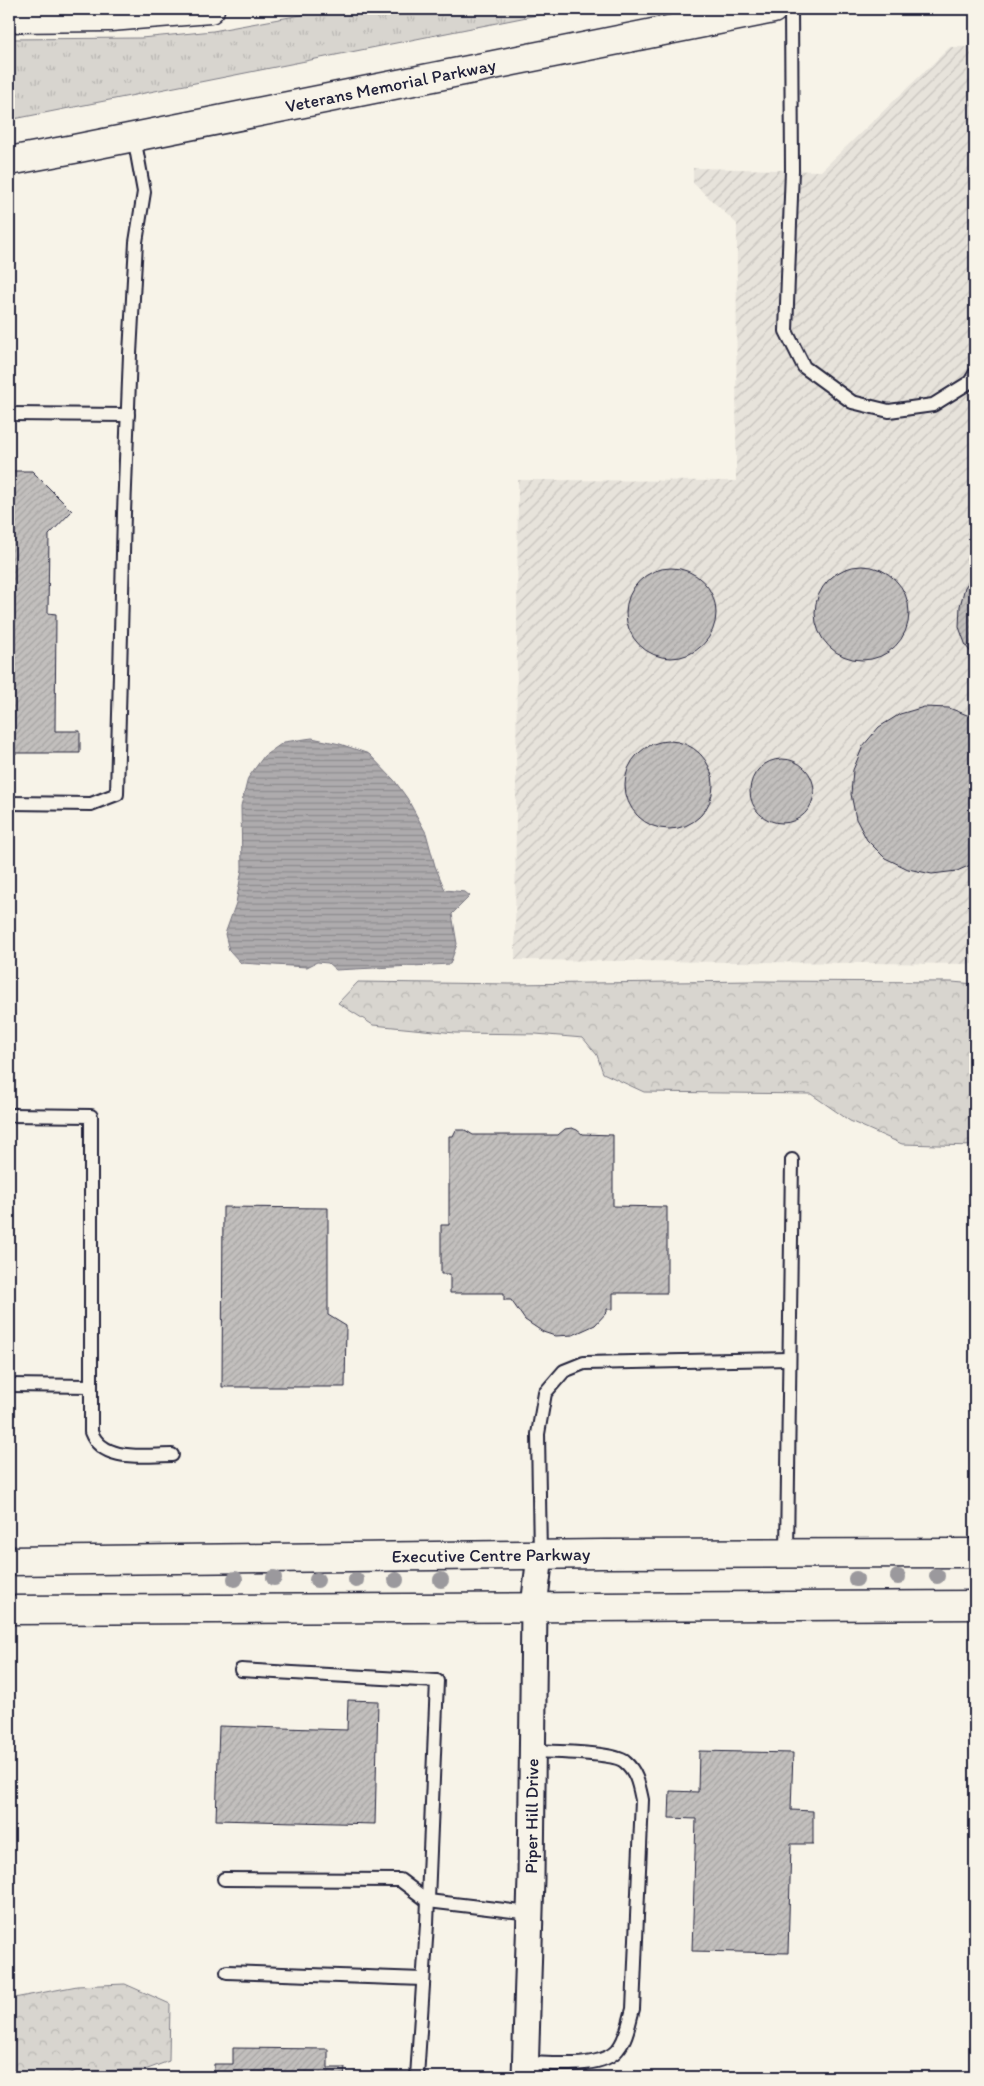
<svg xmlns="http://www.w3.org/2000/svg" width="984" height="2086" viewBox="0 0 984 2086" font-family="Itim,sans-serif">
  <style>
    .industrial { fill: url(#industrial-furrows) }
    .grass { fill: url(#grass-tufts); stroke: #7d7c85 }
    .forest { fill: url(#forest-crowns); stroke: #7d7c85 }
    .water { fill: url(#water-rules); stroke: #76747f }
    .building { fill: url(#building-hatch); stroke: #22223b }
    .lines { fill: none; stroke-linecap: round; stroke-linejoin: round }
    .lane-casing { stroke: #22223b; stroke-width: 16 }
    .street-casing { stroke: #22223b; stroke-width: 29 }
    .secondary-casing { stroke: #22223b; stroke-width: 31 }
    .highway-casing { stroke: #22223b; stroke-width: 31 }
    .lane { stroke: #f7f3e8; stroke-width: 12 }
    .street { stroke: #f7f3e8; stroke-width: 25 }
    .secondary { stroke: #f7f3e8; stroke-width: 28 }
    .highway { stroke: #f7f3e8; stroke-width: 28 }
    .tree { fill: #9b999d }
    .labels { text-anchor: middle; stroke-width: 4.5; stroke-linejoin: round; paint-order: stroke }
    .street-label { font-size: 18px; fill: #22223b; stroke: #f7f3e8 }
  </style>
  <defs>
    <pattern id="industrial-furrows" width="10" height="10" patternUnits="userSpaceOnUse" patternTransform="scale(1.25)"><rect width="10" height="10" fill="#e7e3db"/><path d="M-1 1l2-2M0 10L10 0M9 11l2-2" fill="none" stroke="#c6c2bd"/></pattern>
    <pattern id="grass-tufts" width="24" height="20" patternUnits="userSpaceOnUse" patternTransform="scale(1.25)"><rect width="24" height="20" fill="#d8d5cf"/><path d="M3 7l-1-3M5 7V3M7 7l1-3M15 17l-1-3M17 17v-4M19 17l1-3" fill="none" stroke="#b9b7b3"/></pattern>
    <pattern id="forest-crowns" width="20" height="18" patternUnits="userSpaceOnUse" patternTransform="scale(1.25)"><rect width="20" height="18" fill="#d8d5cf"/><path d="M2 6a3 3 0 1 1 6 0M12 15a3 3 0 1 1 6 0" fill="none" stroke="#b9b7b3"/></pattern>
    <pattern id="water-rules" width="6" height="5" patternUnits="userSpaceOnUse" patternTransform="scale(1.25)"><rect width="6" height="5" fill="#aeabad"/><path d="M0 2.5h6" fill="none" stroke="#8d8b8e"/></pattern>
    <pattern id="building-hatch" width="6" height="6" patternUnits="userSpaceOnUse" patternTransform="scale(1.25)"><rect width="6" height="6" fill="#c2bfbd"/><path d="M-1 1l2-2M0 6l6-6M5 7l2-2" fill="none" stroke="#a6a4a3"/></pattern>
  </defs>
  <rect width="100%" height="100%" fill="#f7f3e8"/>
  <filter id="ink" filterUnits="userSpaceOnUse"><feTurbulence type="fractalNoise" baseFrequency=".02" numOctaves="2"/><feDisplacementMap in="SourceGraphic" scale="10" xChannelSelector="R" yChannelSelector="G"/><feConvolveMatrix kernelMatrix="1 2 1 2 8 2 1 2 1" color-interpolation-filters="sRGB"/></filter>
  <g filter="url(#ink)">
    <polygon class="industrial" points="950,47 975,47 975,964 515,960 518,480 736,481 737,224 693,183 693,168 821,171"/>
    <polygon class="grass" points="334,9 567,9 9,120 9,39 141,38 213,31"/>
    <g class="forest">
      <polygon points="754,981 952,982 975,984 975,1146 902,1144 850,1121 811,1094 644,1092 603,1073 597,1055 583,1038 536,1034 455,1033 373,1025 338,1003 358,982 510,984"/>
      <polygon points="125,1984 170,2004 169,2061 145,2070 76,2071 60,2077 9,2077 9,1999 77,1986"/>
    </g>
    <polygon class="water" points="312,738 340,744 369,754 394,780 407,798 426,833 435,866 445,890 465,892 470,896 452,914 457,944 450,964 336,970 328,963 317,962 307,967 241,963 229,950 225,934 236,903 242,869 241,806 248,778 264,756 284,742"/>
    <g class="building">
      <rect x="973" y="189" width="2" height="56"/>
      <polygon points="9,471 32,471 72,511 49,535 48,613 56,614 55,731 80,731 80,753 9,753"/>
      <circle cx="862" cy="613" r="47"/>
      <circle cx="671" cy="613" r="45"/>
      <polygon points="975,573 975,658 966,646 959,627 960,606 965,587"/>
      <polygon points="924,707 949,708 975,718 975,863 957,871 932,874 908,869 885,858 867,840 856,819 851,794 853,770 863,746 879,727 900,714"/>
      <circle cx="669" cy="785" r="44"/>
      <circle cx="782" cy="791" r="32"/>
      <polygon points="572,1128 577,1130 582,1134 613,1135 613,1206 667,1207 667,1293 613,1293 613,1309 607,1309 607,1312 595,1325 573,1335 555,1336 543,1332 525,1320 511,1300 504,1300 504,1293 450,1293 450,1274 441,1274 441,1225 449,1225 449,1136 453,1136 456,1130 465,1130 473,1135 558,1135 565,1129"/>
      <polygon points="223,1207 328,1208 328,1315 346,1326 345,1387 222,1387"/>
      <polygon points="348,1700 378,1701 375,1824 216,1820 219,1726 347,1730"/>
      <polygon points="699,1751 793,1753 791,1810 813,1811 813,1844 791,1844 788,1953 692,1951 696,1819 669,1818 670,1791 698,1792"/>
      <polygon points="233,2048 328,2049 328,2068 345,2068 344,2077 214,2077 214,2064 233,2064"/>
    </g>
    <g class="lines">
      <defs>
        <g id="lane">
          <polyline points="791,9 792,170 786,331 804,367 852,402 889,411 933,405 970,382 975,374"/>
          <polyline points="9,414 128,415"/>
          <polyline points="9,803 91,804 117,794 124,513 130,354 136,242 144,192 134,137"/>
          <path d="M9,1115L91,1116V1432C103,1463 145,1455 172,1455"/>
          <polyline points="9,1385 91,1386"/>
          <polyline points="787,1553 792,1160"/>
          <polyline points="540,1555 538,1434 545,1393 564,1371 584,1363 788,1359"/>
          <polyline points="241,1670 437,1681 427,1924 417,2077"/>
          <polyline points="224,1879 400,1880 428,1901 530,1913"/>
          <polyline points="227,1972 423,1979"/>
          <path d="M525,2063C550,2063 602,2070 618,2049C627,2038 629,2022 633,2009L642,1800C639,1786 637,1772 625,1762C615,1752 550,1752 532,1751"/>
        </g>
        <g id="street">
          <path id="s1" d="M525,2077L531,1878L534,1607L540,1555"/>
        </g>
        <g id="secondary">
          <path id="s2" d="M9,161L74,149L773,9"/>
          <path id="s3" d="M9,1561L603,1554L975,1553"/>
          <polyline points="9,1610 975,1605"/>
        </g>
        <polyline id="highway" points="9,18 110,17 210,9"/>
      </defs>
      <use href="#lane" class="lane-casing"/>
      <use href="#street" class="street-casing"/>
      <use href="#secondary" class="secondary-casing"/>
      <use href="#highway" class="highway-casing"/>
      <use href="#lane" class="lane"/>
      <use href="#street" class="street"/>
      <use href="#secondary" class="secondary"/>
      <use href="#highway" class="highway"/>
    </g>
    <g class="tree">
      <circle cx="937" cy="1576" r="8"/>
      <circle cx="898" cy="1577" r="8"/>
      <circle cx="274" cy="1578" r="8"/>
      <circle cx="235" cy="1579" r="8"/>
      <circle cx="856" cy="1579" r="8"/>
      <circle cx="317" cy="1580" r="8"/>
      <circle cx="356" cy="1580" r="8"/>
      <circle cx="396" cy="1580" r="8"/>
      <circle cx="441" cy="1580" r="8"/>
    </g>
  </g>
  <g class="labels">
    <g class="street-label">
      <text dy="6" stroke="none"><textPath href="#s2" startOffset="389">Veterans Memorial Parkway</textPath></text>
      <text dy="6" stroke="none"><textPath href="#s3" startOffset="482">Executive Centre Parkway</textPath></text>
      <text dy="6" stroke="none"><textPath href="#s1" startOffset="261">Piper Hill Drive</textPath></text>
    </g>
  </g>
  <rect width="984" height="2086" fill="none" stroke="#f7f3e8" stroke-width="30"/>
  <rect x="15" y="15" width="954" height="2056" fill="none" stroke="#22223b" stroke-width="2" filter="url(#ink)"/>
</svg>
